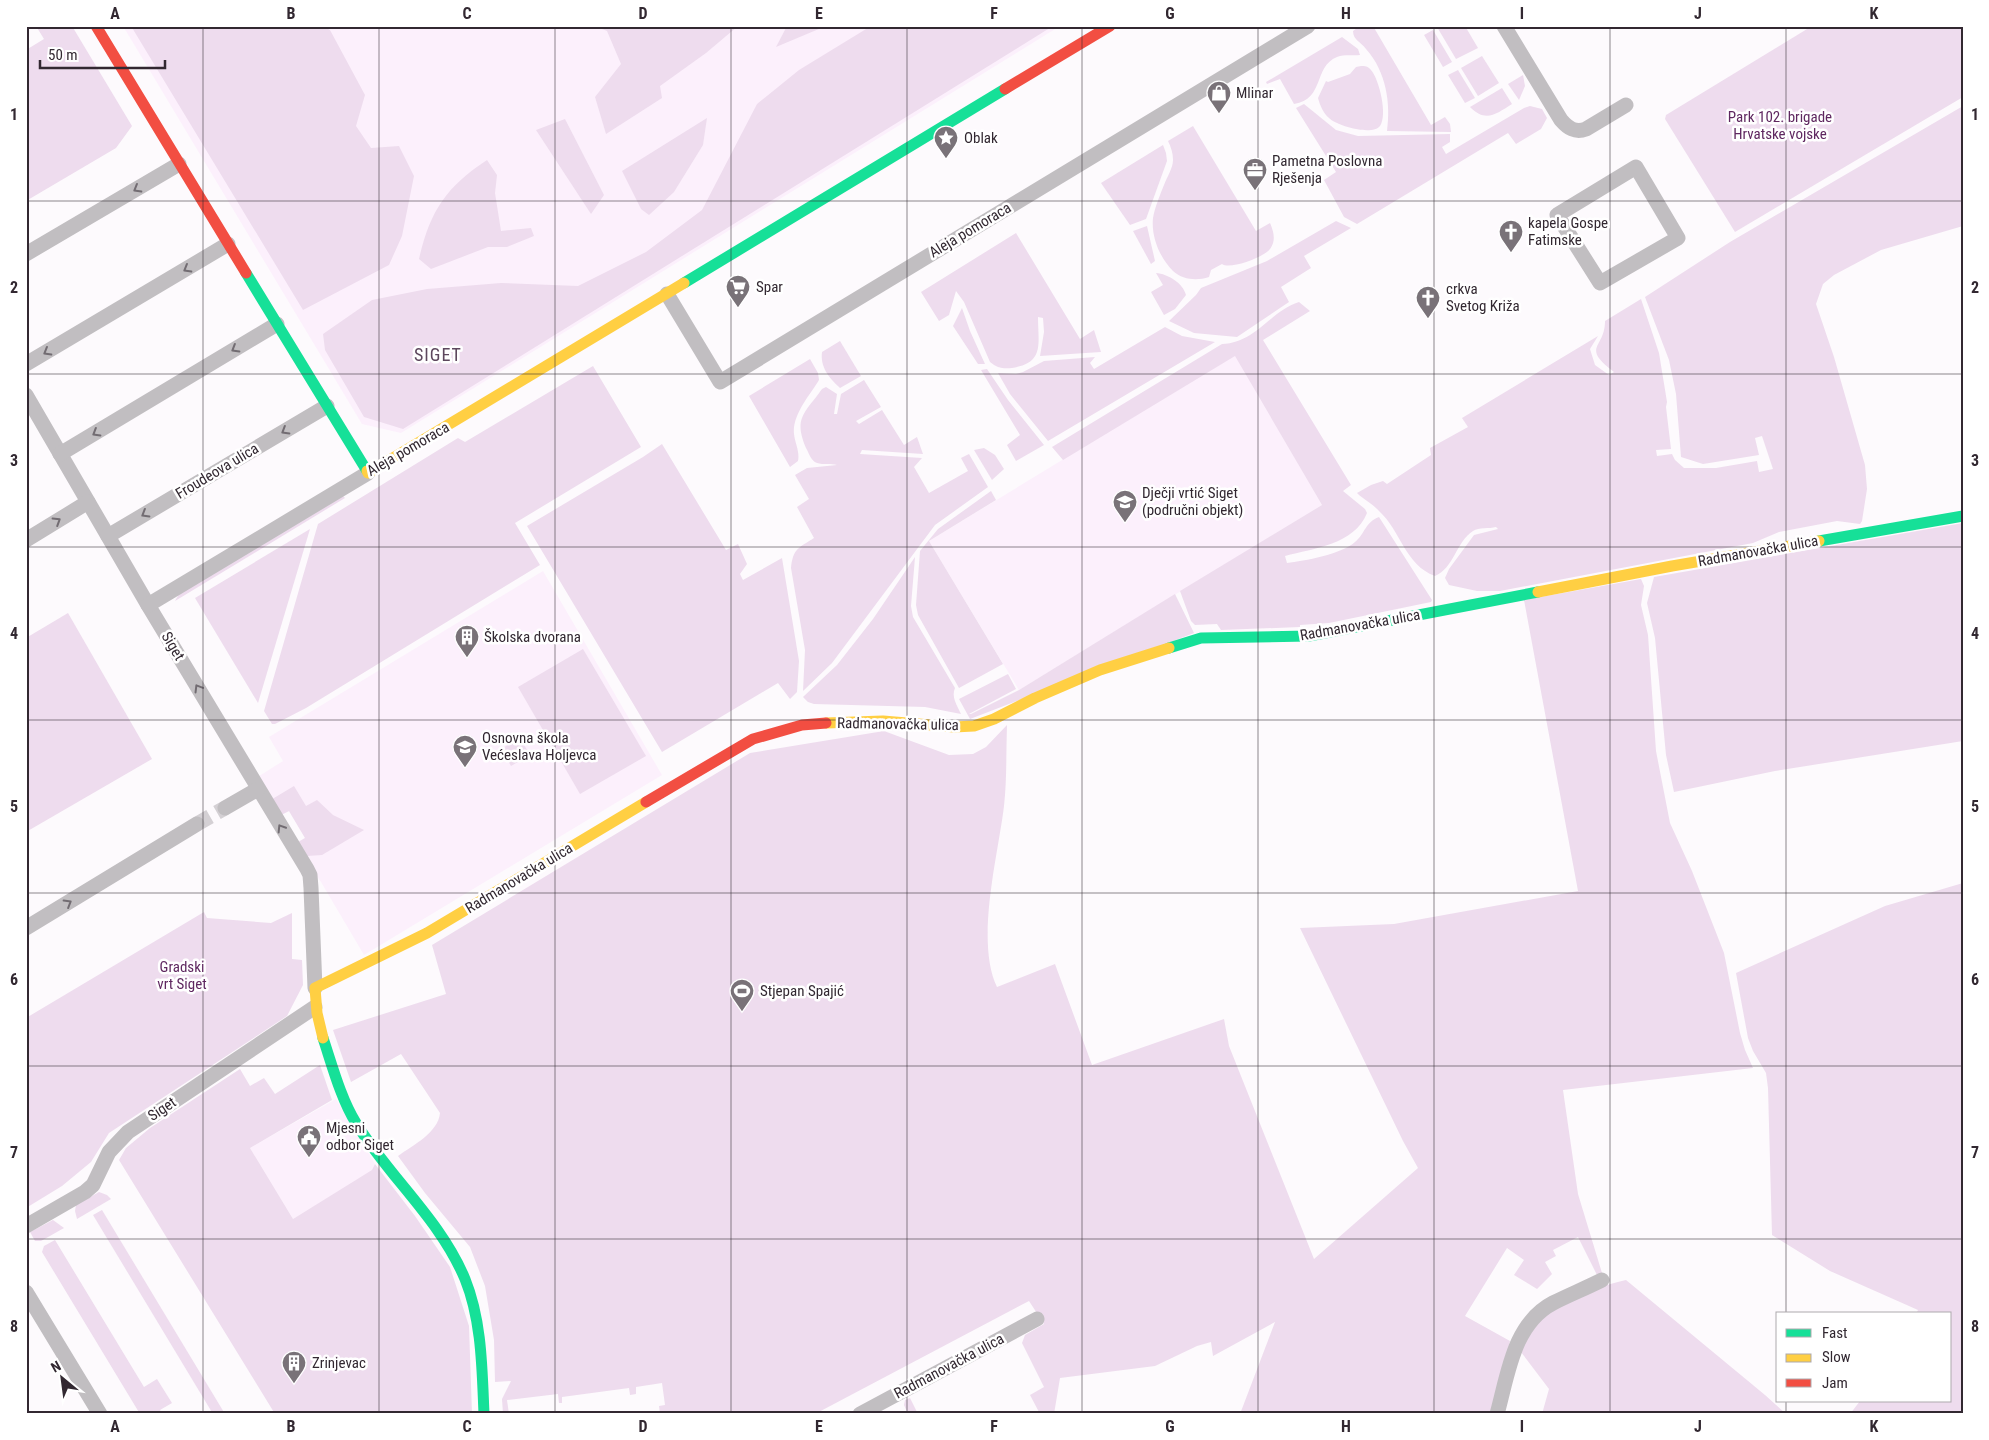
<svg xmlns="http://www.w3.org/2000/svg" width="1989" height="1440" viewBox="0 0 1989 1440" font-family="'Roboto Condensed',sans-serif">
  <style>
    .built { fill: #fcf0fc }
    .green { fill: #eedcee }
    .lines { fill: none; stroke-linecap: round; stroke-linejoin: round }
    .street-tunnel { stroke: #d4d0d4; stroke-width: 15; stroke-dasharray: 15 8; stroke-linecap: butt }
    .street { stroke: #c1bec1; stroke-width: 15 }
    .fast { stroke: #16e098; stroke-width: 11 }
    .slow { stroke: #ffcf43; stroke-width: 11 }
    .jam { stroke: #f24e42; stroke-width: 11 }
    .oneway { stroke: #726c72 }
    .grid { fill: none; stroke: #322831; stroke-width: 1; stroke-opacity: 0.55 }
    .labels { text-anchor: middle; stroke-width: 5; stroke-linejoin: round; paint-order: stroke }
    .poi-label { font-size: 15px; fill: #322831; stroke: #fff; text-anchor: start }
    .park-label { font-size: 15px; fill: #5f2760; stroke: #fff }
    .street-label { font-size: 15px; fill: #322831; stroke: #fff }
    .quarter-label { font-size: 18px; letter-spacing: 1px; fill: #5d475d; stroke: #fff }
    .neatline { fill: none; stroke: #322831; stroke-width: 2 }
    .grid-label { font-size: 16px; text-anchor: middle; font-weight: bold; fill: #322831 }
  </style>
  <rect width="100%" height="100%" fill="#fdfafd"/>
  <g class="built">
    <polygon points="123,26 1060,26 401,433 362,424"/>
    <polygon points="1235,355 1322,505 1019,690 929,541"/>
    <polygon points="543,571 662,775 364,955 321,882 297,848 305,838 289,811 281,815 256,778 283,761 269,737"/>
    <polygon points="336,1099 375,1164 373,1170 293,1219 250,1148"/>
  </g>
  <g class="green">
    <polygon points="36,26 72,26 132,126 116,148 26,201 26,50 44,39"/>
    <polygon points="131,26 322,26 330,30 365,95 356,126 371,148 399,146 414,176 402,236 389,265 303,310"/>
    <polygon points="595,26 738,26 706,53 660,86 662,98 606,134 595,97 621,64 607,31"/>
    <polygon points="787,26 826,26 776,47"/>
    <polygon points="871,26 1053,26 403,429 364,417 325,350 323,334 372,300 427,289 501,283 578,286 646,252 702,210 757,104 799,70"/>
    <path d="M1360,26H1373L1431,125L1445,117L1450,124L1451,132L1387,131C1391,103 1386,71 1366,49C1361,42 1353,40 1353,31Z"/>
    <polygon points="1439,26 1465,26 1478,48 1456,59 1437,27"/>
    <polygon points="1812,26 1961,26 1963,97 1735,232 1665,119 1666,115"/>
    <polygon points="1433,30 1452,62 1443,67 1424,35"/>
    <path d="M1342,37L1358,49L1360,55C1353,56 1345,54 1337,57C1313,67 1325,99 1294,104L1280,79L1267,84L1266,82Z"/>
    <polygon points="1482,56 1499,83 1478,96 1461,68"/>
    <path d="M1361,66C1365,66 1368,66 1371,70C1379,79 1388,115 1380,126C1372,136 1337,126 1329,118C1323,113 1320,105 1318,98L1326,81L1328,82L1350,74L1356,67Z"/>
    <polygon points="1458,70 1475,98 1465,103 1448,75"/>
    <polygon points="1523,75 1525,86 1519,100 1508,84"/>
    <path d="M1502,88L1512,104C1496,114 1486,123 1470,107Z"/>
    <polygon points="1304,104 1336,130 1358,136 1450,134 1450,142 1442,147 1446,154 1524,108 1530,106 1542,109 1547,118 1541,129 1516,144 1508,133 1357,224 1344,217 1324,180 1336,172 1296,108"/>
    <path d="M1963,106V226L1881,250L1834,275L1823,284L1816,304L1834,357L1865,465L1867,489L1862,521L1860,524L1837,521L1779,532L1753,543L1500,591H1477L1449,585L1445,578L1449,569L1474,535L1498,529L1496,527C1489,529 1479,527 1473,531C1456,542 1454,568 1435,576C1405,565 1401,531 1379,511C1373,504 1364,500 1357,493L1371,485L1383,481L1387,484L1431,455L1430,448L1468,427L1462,418L1598,336L1590,349L1595,365L1609,375L1614,372C1580,346 1605,349 1605,321L1641,299L1659,353L1667,402L1666,407L1671,449L1656,450L1657,456L1672,454L1675,460L1684,468H1716L1757,461L1759,472L1773,469L1762,436L1755,438L1759,455L1703,464L1681,457L1676,394L1669,360L1645,297L1730,242Z"/>
    <polygon points="707,118 703,145 674,192 649,215 641,209 622,171"/>
    <polygon points="565,119 604,195 591,214 536,130"/>
    <path d="M1193,126L1256,231L1270,223C1274,232 1276,241 1270,249C1264,257 1230,270 1222,264L1211,270L1209,277C1197,281 1183,280 1173,271C1160,258 1151,237 1153,218C1155,207 1160,195 1164,185C1167,177 1173,168 1173,160C1173,153 1171,147 1168,141Z"/>
    <polygon points="1163,145 1166,153 1167,161 1146,219 1130,225 1101,183"/>
    <path d="M487,160L497,175L495,193L501,231L531,228L534,236L507,247H488L431,269L419,259C430,211 446,187 487,160Z"/>
    <polygon points="1336,221 1351,228 1304,256 1311,268 1281,287 1289,302 1237,337 1194,333 1169,321 1196,295 1201,288 1267,261"/>
    <polygon points="1147,226 1155,261 1151,264 1133,231"/>
    <path d="M1016,233L1080,339L1094,330L1101,352L1040,356L1044,332L1043,318L1038,317C1038,344 1045,363 1012,368C1003,369 997,368 990,362L964,302L956,291L949,315L939,321L921,292Z"/>
    <path d="M1156,273C1168,274 1183,283 1186,295L1175,309L1164,315L1151,292L1163,285Z"/>
    <path d="M1299,302L1310,311L1263,340L1351,485L1343,491L1365,509L1367,513C1354,545 1314,548 1285,556L1287,563C1304,561 1342,554 1355,542C1365,534 1365,522 1379,517L1432,600L1431,602L1329,623L1300,625V627L1221,630L1217,624L1195,625L1191,621L1180,591L1322,505L1235,356L1063,460L1052,447L1222,344C1256,343 1270,311 1299,302Z"/>
    <polygon points="962,308 970,331 985,364 978,364 953,326"/>
    <polygon points="1165,327 1182,336 1215,342 1048,441 1010,394 998,373 1016,374 1023,372 1044,361 1095,357 1090,363 1094,369"/>
    <path d="M840,341L861,376L840,388C829,378 820,367 822,352Z"/>
    <path d="M810,359L818,373L819,380C810,395 792,415 794,434C795,443 800,452 798,461L790,467L749,396Z"/>
    <polygon points="593,366 641,447 515,523 540,565 306,708 275,724 272,724 264,711 318,524 458,438 465,442"/>
    <polygon points="987,369 1008,400 1044,445 1016,461 1007,445 1020,435 981,370"/>
    <path d="M864,380L881,407L856,421L859,424L882,410L904,445L917,437L923,454L862,450L860,454L922,458L914,467L929,493L968,471L961,458L969,454L988,487L935,525L832,663L803,691L805,650L791,568C793,548 799,548 814,538L797,507L809,499L795,475L807,468L837,465C831,463 823,465 817,463C811,461 809,453 806,448C793,418 805,413 822,389L826,387L837,394L834,414H837L841,394Z"/>
    <polygon points="662,444 726,550 738,544 747,564 740,574 743,580 782,558 799,661 797,692 790,699 778,683 662,752 527,526 643,457"/>
    <polygon points="984,448 995,455 1004,469 992,480 974,450"/>
    <polygon points="991,491 996,500 929,541 1003,664 959,688 918,615 916,605 920,551 938,529"/>
    <polygon points="342,495 345,498 175,601 179,594"/>
    <polygon points="1963,523 1963,741 1775,771 1674,792 1666,755 1655,638 1647,603 1654,577"/>
    <polygon points="310,529 258,703 195,598"/>
    <path d="M915,557L911,606L913,617L955,688C951,697 957,705 961,714L925,707L814,704L808,702L803,697L837,665L873,619Z"/>
    <path d="M1641,579L1644,586L1641,605L1648,635L1656,751L1670,823L1692,871L1724,953L1740,1033L1745,1050L1753,1068L1563,1090L1578,1194L1602,1273L1597,1275L1578,1237L1553,1250L1556,1256L1545,1262L1552,1274L1537,1289L1514,1275L1524,1260L1507,1248L1465,1316L1510,1341L1494,1414H1240L1275,1322L1213,1356L1211,1342L1197,1346L1155,1366L1060,1378L1054,1414H1040L1030,1395L1044,1387L1022,1343L1025,1335L1044,1324L1029,1301L815,1414H660L659,1406L665,1405L662,1383L636,1387V1394L630,1395L629,1388L562,1397V1403H559L558,1394L507,1400L509,1414H503L502,1399L511,1381L495,1382L494,1340L485,1286L470,1247L425,1193L398,1156C413,1145 438,1133 440,1113L401,1054L351,1082L333,1030L446,994L432,945L750,753L884,731L949,755L973,754L986,747L1007,725C1006,752 1007,779 1004,806C998,856 975,941 997,987L1055,964L1092,1065L1224,1019L1229,1046L1314,1259L1418,1168L1403,1141L1300,928L1394,924L1578,891L1524,600Z"/>
    <polygon points="1175,594 1194,633 970,719 959,699 1008,674 1016,689 969,714 971,714 1019,690"/>
    <polygon points="68,613 152,759 26,832 26,638"/>
    <polygon points="583,649 646,756 580,794 518,687"/>
    <polygon points="520,738 530,755 511,766 501,749"/>
    <polygon points="294,786 306,806 317,800 333,815 364,830 322,855 307,856 298,842 305,838 289,811 281,815 269,801"/>
    <polygon points="1963,883 1963,1414 1850,1414 1860,1401 1950,1401 1950,1314 1916,1314 1918,1310 1830,1271 1772,1235 1768,1088 1766,1073 1753,1051 1748,1038 1736,973 1885,906"/>
    <polygon points="204,912 207,918 271,923 292,913 292,959 302,960 303,985 287,1016 109,1133 91,1162 62,1186 26,1208 26,1018"/>
    <polygon points="320,1065 332,1100 250,1148 293,1219 372,1170 375,1164 415,1216 450,1267 469,1326 472,1414 275,1414 119,1160 126,1148 150,1128 240,1069 250,1086 264,1078 275,1094"/>
    <polygon points="99,1192 107,1195 111,1199 77,1219 75,1211 76,1205"/>
    <polygon points="102,1210 225,1414 213,1414 93,1215"/>
    <polygon points="53,1220 64,1228 41,1241 35,1241 30,1232"/>
    <polygon points="55,1240 144,1387 157,1379 172,1403 160,1410 162,1414 140,1414 42,1252 44,1246"/>
    <path d="M1626,1280L1765,1395L1786,1414H1542L1549,1389L1521,1352C1522,1347 1523,1341 1526,1337C1543,1308 1594,1287 1626,1280Z"/>
    <polygon points="910,1398 918,1414 908,1414 904,1405 905,1400"/>
  </g>
  <g class="lines">
    <polyline class="street-tunnel" points="197,824 225,808"/>
    <g class="street">
      <path d="M1504,26L1561,120C1568,128 1575,133 1586,129L1626,105"/>
      <polygon points="1636,167 1678,238 1600,283 1557,215"/>
      <polyline points="26,254 179,164"/>
      <polyline points="667,294 720,382 1308,26"/>
      <polyline points="26,364 228,244"/>
      <polyline points="26,395 148,605 307,869 310,875 311,888 315,988"/>
      <polyline points="60,454 277,324"/>
      <polyline points="108,536 327,406"/>
      <polyline points="26,540 88,502"/>
      <polyline points="148,605 368,473"/>
      <polyline points="225,808 258,789"/>
      <polyline points="26,928 197,824"/>
      <polyline points="26,1226 85,1192 93,1185 109,1152 128,1132 315,1007"/>
      <polyline points="26,1292 100,1414"/>
      <polyline points="860,1414 1037,1319"/>
      <path d="M1497,1414C1508,1375 1513,1324 1553,1303C1569,1295 1586,1288 1602,1280"/>
    </g>
    <g class="fast">
      <polyline points="246,273 367,471"/>
      <polyline points="684,283 1005,89"/>
      <polyline points="1819,541 1963,516"/>
      <polyline points="1169,648 1201,638 1309,636 1538,592"/>
      <path d="M323,1038C332,1065 341,1099 356,1123C389,1177 440,1219 465,1279C482,1321 482,1369 484,1414"/>
    </g>
    <g class="slow">
      <polyline points="367,471 368,473 684,283"/>
      <polyline points="1538,592 1672,566 1819,541"/>
      <polyline points="826,723 883,721 954,727 974,726 994,719 1035,698 1100,670 1169,648"/>
      <polyline points="323,1038 317,1013 315,988 427,933 646,802"/>
    </g>
    <g class="jam">
      <polyline points="96,26 246,273"/>
      <polyline points="1005,89 1110,26"/>
      <polyline points="646,802 753,739 802,725 826,723"/>
    </g>
  </g>
  <defs><path id="oneway-chevron" d="M-2-3.5L2.5 0L-2 3.5" fill="none" stroke-width="1.6" stroke-linecap="round" stroke-linejoin="round" transform="scale(1.25)"/></defs>
  <g class="oneway">
    <use href="#oneway-chevron" transform="translate(137 189) rotate(150)"/>
    <use href="#oneway-chevron" transform="translate(187 269) rotate(150)"/>
    <use href="#oneway-chevron" transform="translate(235 349) rotate(149)"/>
    <use href="#oneway-chevron" transform="translate(47 352) rotate(150)"/>
    <use href="#oneway-chevron" transform="translate(285 431) rotate(149)"/>
    <use href="#oneway-chevron" transform="translate(96 433) rotate(149)"/>
    <use href="#oneway-chevron" transform="translate(145 514) rotate(149)"/>
    <use href="#oneway-chevron" transform="translate(57 521) rotate(-32)"/>
    <use href="#oneway-chevron" transform="translate(198 688) rotate(-121)"/>
    <use href="#oneway-chevron" transform="translate(281 828) rotate(-122)"/>
    <use href="#oneway-chevron" transform="translate(68 903) rotate(-31)"/>
  </g>
  <path class="grid" d="M203,26V1414M379,26V1414M555,26V1414M731,26V1414M907,26V1414M1082,26V1414M1258,26V1414M1434,26V1414M1610,26V1414M1786,26V1314M26,201H1963M26,374H1963M26,547H1963M26,720H1963M26,893H1963M26,1066H1963M26,1239H1963M1786,1401V1414"/>
  <defs>
    <symbol id="shop-pin" viewBox="-11 -11 22 30"><path d="M0 17L-7.5 6A9.5 9.5 0 1 1 7.5 6Z" fill="#797278" stroke="#fff"/><path d="M-5-2.5h2.3a2.7 3.5 0 0 1 5.4 0H5L5.5 6h-11ZM-1.5-2.5h3a1.5 2.3 0 0 0-3 0Z" fill="#fff"/></symbol>
    <symbol id="sight-pin" viewBox="-11 -11 22 30"><path d="M0 17L-7.5 6A9.5 9.5 0 1 1 7.5 6Z" fill="#797278" stroke="#fff"/><path d="M0-6L1.8-2.2L6-1.7L2.9 1.2L3.7 5.4L0 3.3L-3.7 5.4L-2.9 1.2L-6-1.7L-1.8-2.2Z" fill="#fff"/></symbol>
    <symbol id="office-pin" viewBox="-11 -11 22 30"><path d="M0 17L-7.5 6A9.5 9.5 0 1 1 7.5 6Z" fill="#797278" stroke="#fff"/><path d="M-6-3h4V-5.5h4V-3h4V5H-6ZM-1-4.5V-3h2v-1.5ZM-6 0V1H6V0Z" fill="#fff"/></symbol>
    <symbol id="church-pin" viewBox="-11 -11 22 30"><path d="M0 17L-7.5 6A9.5 9.5 0 1 1 7.5 6Z" fill="#797278" stroke="#fff"/><path d="M-1.2-6h2.4v3.5h3.3v2.4h-3.3V6h-2.4V-.1h-3.3v-2.4h3.3Z" fill="#fff"/></symbol>
    <symbol id="supermarket-pin" viewBox="-11 -11 22 30"><path d="M0 17L-7.5 6A9.5 9.5 0 1 1 7.5 6Z" fill="#797278" stroke="#fff"/><path d="M-6-5.5h2.5l.6 2H6L4.5 2H-2.5L-4.4-4H-6ZM-1.5 3.2a1.3 1.3 0 1 0 .1 0ZM3 3.2a1.3 1.3 0 1 0 .1 0Z" fill="#fff"/></symbol>
    <symbol id="school-pin" viewBox="-11 -11 22 30"><path d="M0 17L-7.5 6A9.5 9.5 0 1 1 7.5 6Z" fill="#797278" stroke="#fff"/><path d="M0-5L7-2L0 1L-7-2ZM-4 1L0 2.5L4 1V4Q0 6-4 4Z" fill="#fff"/></symbol>
    <symbol id="building-pin" viewBox="-11 -11 22 30"><path d="M0 17L-7.5 6A9.5 9.5 0 1 1 7.5 6Z" fill="#797278" stroke="#fff"/><path d="M-4-6H4V6H1V3H-1V6H-4ZM-2.5-4.3h1.7v1.8h-1.7ZM.8-4.3h1.7v1.8H.8ZM-2.5-1h1.7V.8h-1.7ZM.8-1h1.7V.8H.8Z" fill="#fff"/></symbol>
    <symbol id="stadium-pin" viewBox="-11 -11 22 30"><path d="M0 17L-7.5 6A9.5 9.5 0 1 1 7.5 6Z" fill="#797278" stroke="#fff"/><path d="M0-5a6.5 5 0 1 0 0 10a6.5 5 0 1 0 0-10ZM-3.5-1.8h7v3.6h-7Z" fill="#fff"/></symbol>
    <symbol id="civic-pin" viewBox="-11 -11 22 30"><path d="M0 17L-7.5 6A9.5 9.5 0 1 1 7.5 6Z" fill="#797278" stroke="#fff"/><path d="M-.6-6.5H3V-4.5H.6V-3L4-1V1h2V6H-6V1h2V-1L-.6-3ZM-1.2 2.5V6h2.4V2.5Z" fill="#fff"/></symbol>
  </defs>
  <g fill-rule="evenodd">
    <use href="#shop-pin" x="1205" y="79" width="28" height="38"/>
    <use href="#sight-pin" x="932" y="124" width="28" height="38"/>
    <use href="#office-pin" x="1241" y="156" width="28" height="38"/>
    <use href="#church-pin" x="1497" y="218" width="28" height="38"/>
    <use href="#supermarket-pin" x="724" y="273" width="28" height="38"/>
    <use href="#church-pin" x="1414" y="284" width="28" height="38"/>
    <use href="#school-pin" x="1111" y="488" width="28" height="38"/>
    <use href="#building-pin" x="453" y="623" width="28" height="38"/>
    <use href="#school-pin" x="451" y="733" width="28" height="38"/>
    <use href="#stadium-pin" x="728" y="977" width="28" height="38"/>
    <use href="#civic-pin" x="295" y="1123" width="28" height="38"/>
    <use href="#building-pin" x="280" y="1349" width="28" height="38"/>
  </g>
  <g class="labels">
    <g class="poi-label">
      <text x="1236" y="98">Mlinar</text>
      <text x="964" y="143">Oblak</text>
      <text x="1272" y="166">Pametna Poslovna<tspan x="1272" dy="17">Rješenja</tspan></text>
      <text x="1528" y="228">kapela Gospe<tspan x="1528" dy="17">Fatimske</tspan></text>
      <text x="756" y="292">Spar</text>
      <text x="1446" y="294">crkva<tspan x="1446" dy="17">Svetog Križa</tspan></text>
      <text x="1142" y="498">Dječji vrtić Siget<tspan x="1142" dy="17">(područni objekt)</tspan></text>
      <text x="484" y="642">Školska dvorana</text>
      <text x="482" y="743">Osnovna škola<tspan x="482" dy="17">Većeslava Holjevca</tspan></text>
      <text x="760" y="996">Stjepan Spajić</text>
      <text x="326" y="1133">Mjesni<tspan x="326" dy="17">odbor Siget</tspan></text>
      <text x="312" y="1368">Zrinjevac</text>
    </g>
    <g class="park-label">
      <text x="1780" y="122">Park 102. brigade<tspan x="1780" dy="17">Hrvatske vojske</tspan></text>
      <text x="182" y="972">Gradski<tspan x="182" dy="17">vrt Siget</tspan></text>
    </g>
    <g class="street-label">
      <text transform="translate(970 230) rotate(-31)" y="5">Aleja pomoraca</text>
      <text transform="translate(408 449) rotate(-30)" y="5">Aleja pomoraca</text>
      <text transform="translate(217 471) rotate(-31)" y="5">Froudeova ulica</text>
      <text transform="translate(1758 551) rotate(-10)" y="5">Radmanovačka ulica</text>
      <text transform="translate(1360 625) rotate(-10)" y="5">Radmanovačka ulica</text>
      <text transform="translate(173 646) rotate(59)" y="5">Siget</text>
      <text transform="translate(898 724) rotate(1)" y="5">Radmanovačka ulica</text>
      <text transform="translate(519 878) rotate(-31)" y="5">Radmanovačka ulica</text>
      <text transform="translate(162 1109) rotate(-34)" y="5">Siget</text>
      <text transform="translate(949 1366) rotate(-28)" y="5">Radmanovačka ulica</text>
    </g>
    <g class="quarter-label">
      <text x="438" y="361">SIGET</text>
    </g>
  </g>
  <rect width="1989" height="1440" fill="none" stroke="#ffffff" stroke-width="55"/>
  <rect x="1776" y="1312" width="175" height="90" fill="#ffffff" stroke="#ada9ad"/>
  <rect x="1786" y="1329" width="25" height="8" fill="#16e098" stroke="#ada9ad"/>
  <text x="1822" y="1338" font-size="15" fill="#322831">Fast</text>
  <rect x="1786" y="1354" width="25" height="8" fill="#ffcf43" stroke="#ada9ad"/>
  <text x="1822" y="1362" font-size="15" fill="#322831">Slow</text>
  <rect x="1786" y="1379" width="25" height="8" fill="#f24e42" stroke="#ada9ad"/>
  <text x="1822" y="1388" font-size="15" fill="#322831">Jam</text>
  <g transform="translate(62 1378) rotate(331)" stroke="#ffffff" stroke-width="4" paint-order="stroke">
  <path d="M0-4L9 19L0 12L-9 19Z" fill="#322831"/>
  <text y="-8" font-size="14" font-weight="bold" text-anchor="middle" fill="#322831">N</text>
  </g>
  <path d="M40 60v8h125v-8" fill="none" stroke="#322831" stroke-width="2.5"/>
  <text x="48" y="60" font-size="15" fill="#322831" stroke="#ffffff" stroke-width="4" paint-order="stroke">50 m</text>
  <rect x="28" y="28" width="1934" height="1384" class="neatline"/>
  <g class="grid-label">
    <text x="115" y="19">A</text>
    <text x="291" y="19">B</text>
    <text x="467" y="19">C</text>
    <text x="643" y="19">D</text>
    <text x="819" y="19">E</text>
    <text x="994" y="19">F</text>
    <text x="1170" y="19">G</text>
    <text x="1346" y="19">H</text>
    <text x="1522" y="19">I</text>
    <text x="1698" y="19">J</text>
    <text x="1874" y="19">K</text>
    <text x="14" y="120">1</text>
    <text x="1975" y="120">1</text>
    <text x="14" y="293">2</text>
    <text x="1975" y="293">2</text>
    <text x="14" y="466">3</text>
    <text x="1975" y="466">3</text>
    <text x="14" y="639">4</text>
    <text x="1975" y="639">4</text>
    <text x="14" y="812">5</text>
    <text x="1975" y="812">5</text>
    <text x="14" y="985">6</text>
    <text x="1975" y="985">6</text>
    <text x="14" y="1158">7</text>
    <text x="1975" y="1158">7</text>
    <text x="14" y="1332">8</text>
    <text x="1975" y="1332">8</text>
    <text x="115" y="1432">A</text>
    <text x="291" y="1432">B</text>
    <text x="467" y="1432">C</text>
    <text x="643" y="1432">D</text>
    <text x="819" y="1432">E</text>
    <text x="994" y="1432">F</text>
    <text x="1170" y="1432">G</text>
    <text x="1346" y="1432">H</text>
    <text x="1522" y="1432">I</text>
    <text x="1698" y="1432">J</text>
    <text x="1874" y="1432">K</text>
  </g>
</svg>
